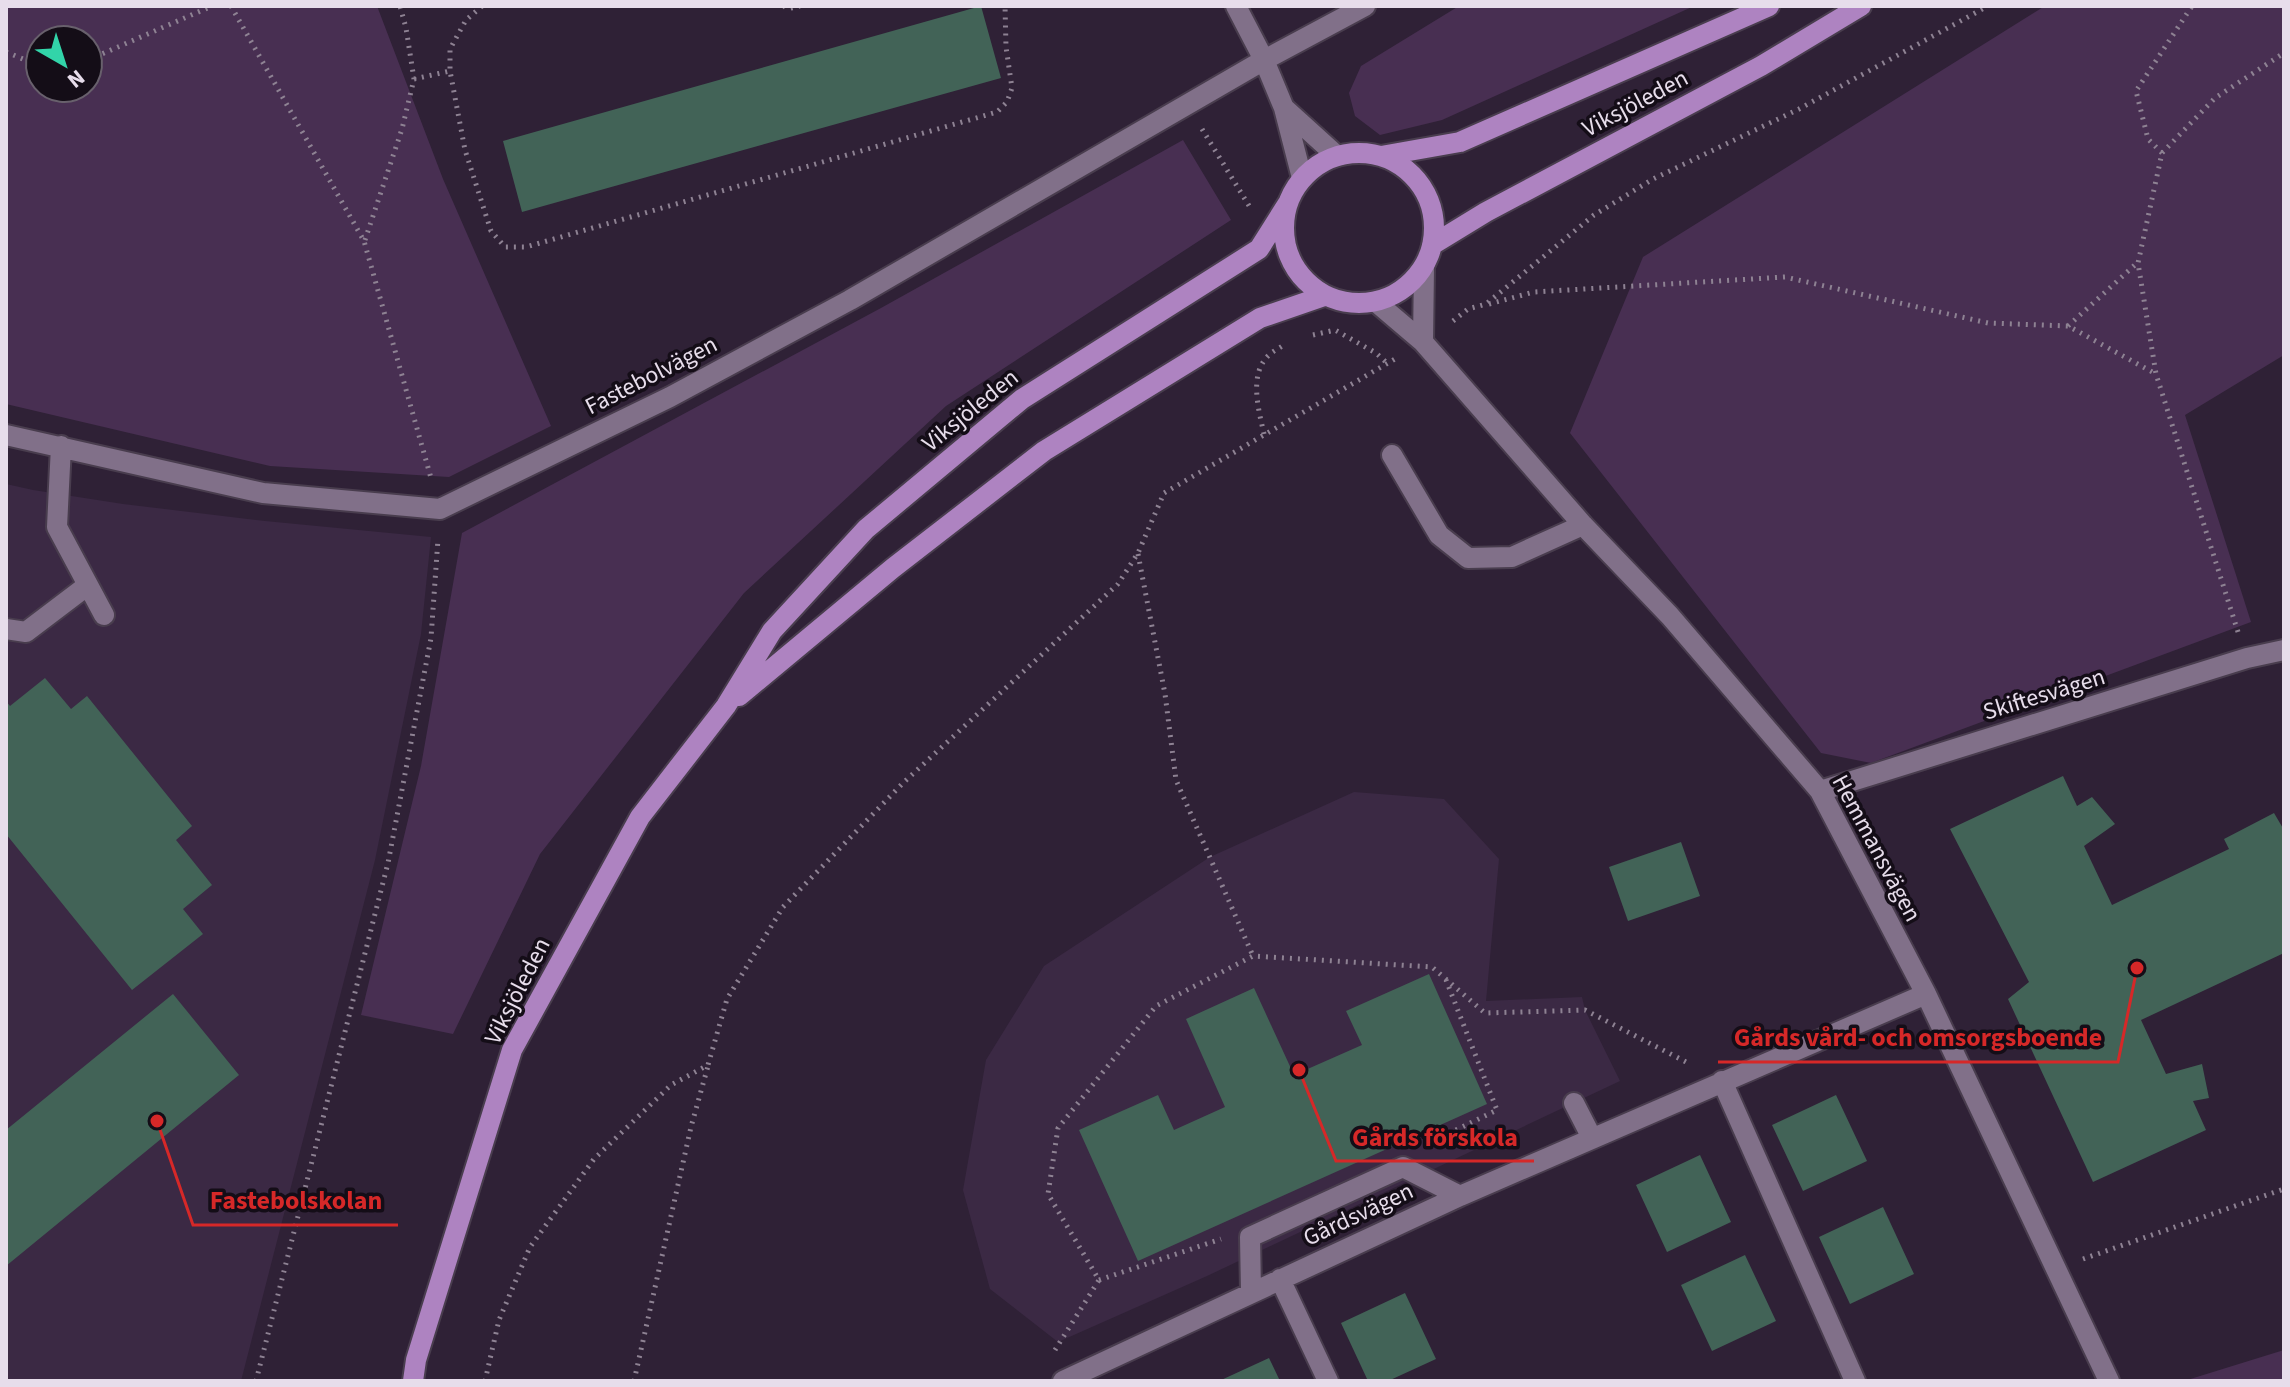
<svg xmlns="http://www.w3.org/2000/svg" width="2290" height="1387" viewBox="0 0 2290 1387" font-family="'Source Sans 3',sans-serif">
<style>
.built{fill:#3b2944}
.green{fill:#482f52;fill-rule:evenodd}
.building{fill:#426357}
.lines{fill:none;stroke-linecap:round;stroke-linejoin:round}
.minor-casing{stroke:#493d4e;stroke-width:24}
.major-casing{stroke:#493d4e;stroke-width:24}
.path{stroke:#8e8293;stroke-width:5;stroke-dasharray:2 6;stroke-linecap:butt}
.minor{stroke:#817089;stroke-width:20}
.major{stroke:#ae83c1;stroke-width:20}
.labels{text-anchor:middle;stroke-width:7;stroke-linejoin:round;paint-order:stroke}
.street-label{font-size:24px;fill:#e7ddeb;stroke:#140d17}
.leader{fill:none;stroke:#d62828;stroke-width:3}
.callout-dot{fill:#d62828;stroke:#140d17;stroke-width:3}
.callout-label{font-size:26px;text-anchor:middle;font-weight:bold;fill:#d62828;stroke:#140d17;stroke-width:7;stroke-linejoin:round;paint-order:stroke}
</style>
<rect width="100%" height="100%" fill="#2f2136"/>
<!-- built -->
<path class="built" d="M6,484L33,490L123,504L265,521L431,537L421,634L375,860L241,1381H6Z
M1354,792L1444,799L1499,859L1486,1001L1582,997L1585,1010L1620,1081L1207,1276L1058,1342L990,1289L963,1190L986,1060L1044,966L1210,857Z"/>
<!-- green -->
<path class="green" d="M6,6H377L443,179L551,426L449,477L270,466L6,404ZM88,40V88H40V40Z
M1459,6H1694L1442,120L1380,135L1355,116L1349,93L1361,66Z
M2045,6H2284V355L2185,415L2251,622L1871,763L1821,753L1570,433L1643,257Z
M1183,140L1231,220L946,406L744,593L540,854L453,1034L361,1015L421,766L462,533L881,308Z
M2284,1350V1381H2184Z"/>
<!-- building -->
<path class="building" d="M981,6L1001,78L522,212L503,141Z
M45,678L71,709L87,696L192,826L176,840L212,885L183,909L203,934L132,990L6,834V701L10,706Z
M2063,776L2077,806L2092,797L2115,824L2084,846L2112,905L2229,849L2224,839L2274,813L2284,830V953L2141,1020L2166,1074L2202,1064L2209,1098L2193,1101L2206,1130L2093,1182L2008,999L2029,982L1950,829Z
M1681,842L1700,896L1628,921L1609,867Z
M1429,974L1487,1104L1138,1261L1079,1130L1158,1095L1174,1130L1225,1107L1186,1019L1254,988L1294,1075L1362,1045L1346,1011Z
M173,994L239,1075L6,1266V1130Z
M1836,1095L1867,1161L1803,1191L1772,1125Z
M1700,1155L1731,1222L1667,1252L1636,1185Z
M1883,1207L1914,1274L1850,1304L1819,1237Z
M1745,1255L1776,1321L1712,1351L1681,1285Z
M1405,1293L1436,1359L1388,1381H1368L1341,1323Z
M1269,1358L1280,1381H1219Z"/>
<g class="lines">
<!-- minor casing -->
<g class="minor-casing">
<path id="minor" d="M1236,6L1264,60L1284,108L1302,178
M1284,108L1337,156
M1376,302L1423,342L1583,525L1670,616L1820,791L1926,994L2109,1381
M1423,342L1424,267
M6,435L263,493L440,509L670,397L850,300L1264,60L1365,6
M61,446L57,527L104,615
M1392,455L1439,535L1468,558L1512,557L1583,525
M6,629L26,632L88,585
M1820,791L2247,658L2284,650
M1722,1081L1855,1381
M1574,1103L1592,1138
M1280,1279L1328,1381
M1251,1292L1250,1237L1403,1167L1460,1196
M1063,1381L1460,1196L1926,994"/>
</g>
<!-- major casing -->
<g class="major-casing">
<path id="major" d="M1284 228a75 75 0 1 1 150 0a75 75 0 1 1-150 0Z
M1381,156L1460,142L1769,6
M1432,245L1486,212L1761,66L1861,6
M739,696L893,568L1044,451L1260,318L1324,296
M413,1381L416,1360L512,1050L640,817L726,706L772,631L866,529L1022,399L1259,249L1288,203"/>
</g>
<!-- path -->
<path class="path" d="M231,6L364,241L431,478
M482,6L466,20L450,49V71L465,150L491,231L505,247H526L997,112L1007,102L1012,88L1006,47L1005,6
M784,6L787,9L800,6
M6,52L40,66
M88,60L212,6
M414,79L450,71
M1202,129L1251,209
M2162,153L2148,139L2136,91L2192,6
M365,240L402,129L414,79L406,28L400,6
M1489,304L1534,292L1785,277L1988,323L2068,326L2156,374
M1453,321L1468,309L1486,304L1594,215L1653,179L1799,109L1988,6
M2068,326L2137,263
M1313,335L1335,330L1376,353L1387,363
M1264,434C1259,411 1248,374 1269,355C1273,351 1280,348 1285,344
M1138,554L1165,694L1176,780L1253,956
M2238,632L2156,374L2138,263L2162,153L2215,98L2284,53
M1427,1144L1497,1110L1446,980
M2083,1259L2284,1189
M1099,1280L1221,1239
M1055,1350L1099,1280L1048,1194L1058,1128L1156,1006L1253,956L1432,967L1485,1013L1585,1010L1690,1064
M256,1381L388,863L431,638L438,539
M485,1381L499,1320L530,1247L594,1159L671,1085L708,1065L727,999L783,907L903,783L1118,584L1138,553L1164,493L1395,359
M634,1381L691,1127L708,1066"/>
<!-- minor -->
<use href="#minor" class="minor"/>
<!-- major -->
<use href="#major" class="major"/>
</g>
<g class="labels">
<!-- street labels -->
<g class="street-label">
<text transform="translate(1635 103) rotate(-28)" y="8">Viksjöleden</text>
<text transform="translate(651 375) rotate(-27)" y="8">Fastebolvägen</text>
<text transform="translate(970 410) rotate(-39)" y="8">Viksjöleden</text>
<text transform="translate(2044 694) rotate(-17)" y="8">Skiftesvägen</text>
<text transform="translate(1877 848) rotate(62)" y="8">Hemmansvägen</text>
<text transform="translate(517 991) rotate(-63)" y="8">Viksjöleden</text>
<text transform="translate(1358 1214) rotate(-25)" y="8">Gårdsvägen</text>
</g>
</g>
<!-- callouts -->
<path class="leader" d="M2137 968L2118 1062H1718M1299 1070L1336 1161H1534M157 1121L193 1225H398"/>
<g class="callout-dot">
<circle cx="2137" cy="968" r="8"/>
<circle cx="1299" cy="1070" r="8"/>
<circle cx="157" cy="1121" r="8"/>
</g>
<g class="callout-label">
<text x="1918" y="1046">Gårds vård- och omsorgsboende</text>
<text x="1435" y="1146">Gårds förskola</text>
<text x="296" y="1209">Fastebolskolan</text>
</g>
<!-- border -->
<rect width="2290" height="1387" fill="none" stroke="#e7ddeb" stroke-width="16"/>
<!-- north arrow -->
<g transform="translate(64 64) rotate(141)"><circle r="38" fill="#140d17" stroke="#68606c" stroke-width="2"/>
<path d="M0-6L14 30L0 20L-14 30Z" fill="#32d4a9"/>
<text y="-12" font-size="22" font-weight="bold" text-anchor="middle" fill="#e7ddeb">N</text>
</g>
</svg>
